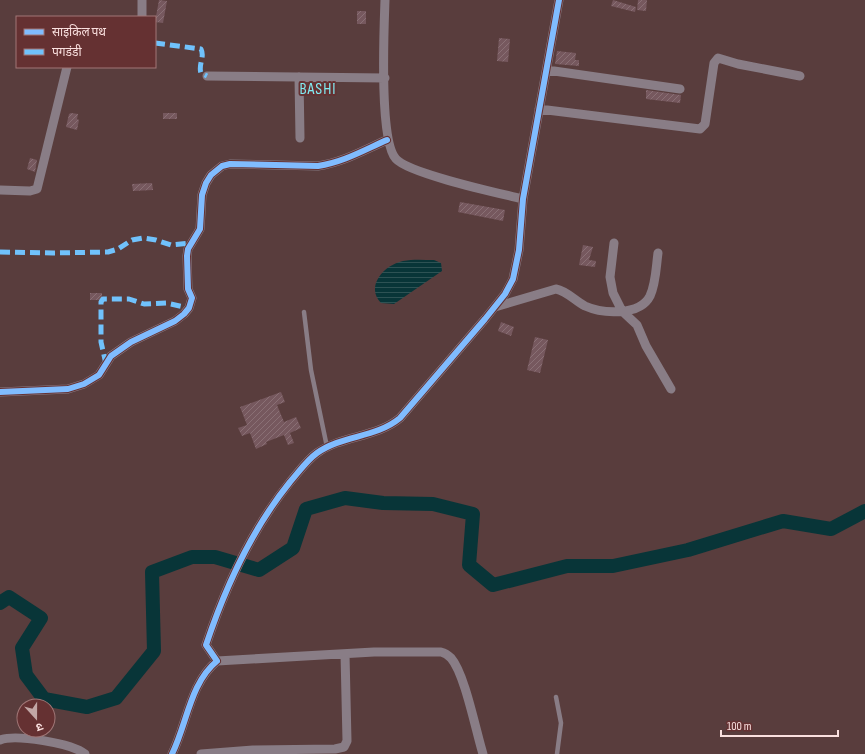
<svg xmlns="http://www.w3.org/2000/svg" width="865" height="754" viewBox="0 0 865 754" font-family="'Sofia Sans Condensed','Noto Sans Devanagari',sans-serif">
<style>
.water{fill:url(#water-rules)}
.lines{fill:none;stroke-linecap:round;stroke-linejoin:round}
.river{stroke:#083538;stroke-width:14}
.building{fill:url(#building-hatch)}
.lane{stroke:#897d86;stroke-width:4.5}
.street{stroke:#897d86;stroke-width:9}
.quiet{stroke:#70c2fc;stroke-width:5;stroke-dasharray:10 5;stroke-linecap:butt}
.cycleway-casing{stroke:#653132;stroke-width:8}
.cycleway{stroke:#80bcff;stroke-width:6}
.labels{text-anchor:middle;stroke-width:4;stroke-linejoin:round;paint-order:stroke}
.quarter-label{font-size:16px;letter-spacing:1px;fill:#80ecf2;stroke:#653132}
</style>
<defs>
<pattern id="water-rules" width="6" height="5" patternUnits="userSpaceOnUse"><rect width="6" height="5" fill="#083538"/><path d="M0 2.5h6" fill="none" stroke="#2d5254"/></pattern>
<pattern id="building-hatch" width="6" height="6" patternUnits="userSpaceOnUse"><rect width="6" height="6" fill="#76585e"/><path d="M-1 1l2-2M0 6l6-6M5 7l2-2" fill="none" stroke="#8a7075"/></pattern>
</defs>
<rect width="100%" height="100%" fill="#593d3d"/>
<!-- water -->
<path class="water" d="M434,260L441,263L442,271L394,304L381,303C365,286 384,265 403,261C413,259 424,260 434,260Z"/>
<g class="lines">
<!-- river -->
<path class="river" d="M0,603L9,597L41,618L22,648L26,675L44,699L87,707L116,698L154,651L152,572L192,557H215L259,570L293,548L306,509L345,498L383,503L433,504L473,514L469,565L493,585L567,566H613L688,550L783,521L831,529L865,511"/>
</g>
<!-- building -->
<path class="building" d="M159,0L167,1L163,23L155,22Z
M613,0L636,7L635,12L611,6Z
M638,0H647L646,11L637,10Z
M357,11H366V24H357Z
M499,38L510,39L508,62L497,61Z
M557,51L576,53L575,60H579V66L555,64Z
M646,90L681,95L680,103L646,99Z
M71,113L78,114L77,119L79,120L77,130L66,127L69,114Z
M163,113H177V119H163Z
M30,158L37,160L35,172L27,169Z
M152,183L153,190L133,191L132,184Z
M460,202L505,210L503,221L458,212Z
M583,245L593,247L589,260L596,261L595,267L579,265Z
M90,293H102V300H90Z
M501,322L514,327L511,336L498,331Z
M535,337L548,340L540,373L527,370Z
M281,392L285,402L277,405L284,422L296,417L301,428L290,433L294,443L288,445L284,435L266,442L267,444L256,449L250,433L242,436L238,428L247,425L240,407Z"/>
<g class="lines">
<!-- lane -->
<path class="lane" d="M304,312L311,370L327,447
M556,697L561,723L557,754"/>
<!-- street -->
<path class="street" d="M142,0V17
M385,0C384,29 379,141 396,159C410,174 498,193 523,199
M547,70L680,89
M207,76L385,78
M299,77L300,138
M539,109L700,129L705,124L714,63L718,58L738,64L800,76
M0,190L30,191L37,189L67,67
M614,243L610,277L613,293L622,311L637,325L646,346L671,389
M495,307L556,289C567,291 575,301 585,306C603,314 640,316 650,296C656,283 656,267 658,253
M0,392L68,389L84,384L99,375L111,356L131,342L175,321L184,314L189,308L192,298L188,289L187,256L188,249L200,229L202,195L206,183L211,175L222,166L230,164L318,166C344,162 364,150 387,140
M217,661L374,652H441C445,653 448,655 451,658C465,674 476,732 483,754
M0,740C15,734 72,743 85,754
M172,754C187,724 190,683 217,661L206,645C225,588 252,529 290,482C299,472 306,461 317,453C342,435 376,438 400,418L485,319L505,294L513,279L519,250L523,199L559,0
M201,754L253,750L335,749L344,747L347,741L345,654"/>
<!-- quiet -->
<path class="quiet" d="M155,43L201,49C205,57 198,65 201,73L207,76
M0,252L53,253L108,252L118,249L132,240L143,238L156,240L171,245L192,243
M106,364L101,342V302L103,299H129L144,304L166,303L189,308"/>
<!-- cycleway casing -->
<g class="cycleway-casing">
<path id="cycleway" d="M0,392L68,389L84,384L99,375L111,356L131,342L175,321L184,314L189,308L192,298L188,289L187,256L188,249L200,229L202,195L206,183L211,175L222,166L230,164L318,166C344,162 364,150 387,140
M172,754C187,724 190,683 217,661L206,645C225,588 252,529 290,482C299,472 306,461 317,453C342,435 376,438 400,418L485,319L505,294L513,279L519,250L523,199L559,0"/>
</g>
<!-- cycleway -->
<use href="#cycleway" class="cycleway"/>
</g>
<g class="labels">
<!-- quarter labels -->
<g class="quarter-label">
<text x="318" y="94">BASHI</text>
</g>
</g>
<!-- legend -->
<rect x="16" y="16" width="140" height="52" fill="#653132" stroke="#a17777"/>
<rect x="24" y="29" width="20" height="6" fill="#80bcff" stroke="#a17777"/>
<text x="52" y="36" font-size="12" fill="#fae0df">साइकिल पथ</text>
<rect x="24" y="49" width="20" height="6" fill="#70c2fc" stroke="#a17777"/>
<text x="52" y="56" font-size="12" fill="#fae0df">पगडंडी</text>
<!-- north arrow -->
<g transform="translate(36 718) rotate(159)"><circle r="19" fill="#653132" stroke="#a17777"/>
<path d="M0-3L7 15L0 10L-7 15Z" fill="#c2a7a6"/>
<text y="-6" font-size="11" font-weight="bold" text-anchor="middle" fill="#fae0df">उ</text>
</g>
<!-- scale -->
<path d="M721 730v6h117v-6" fill="none" stroke="#fae0df" stroke-width="2"/>
<text x="727" y="730" font-size="12" fill="#fae0df" stroke="#653132" stroke-width="3" paint-order="stroke">100 m</text>
</svg>
